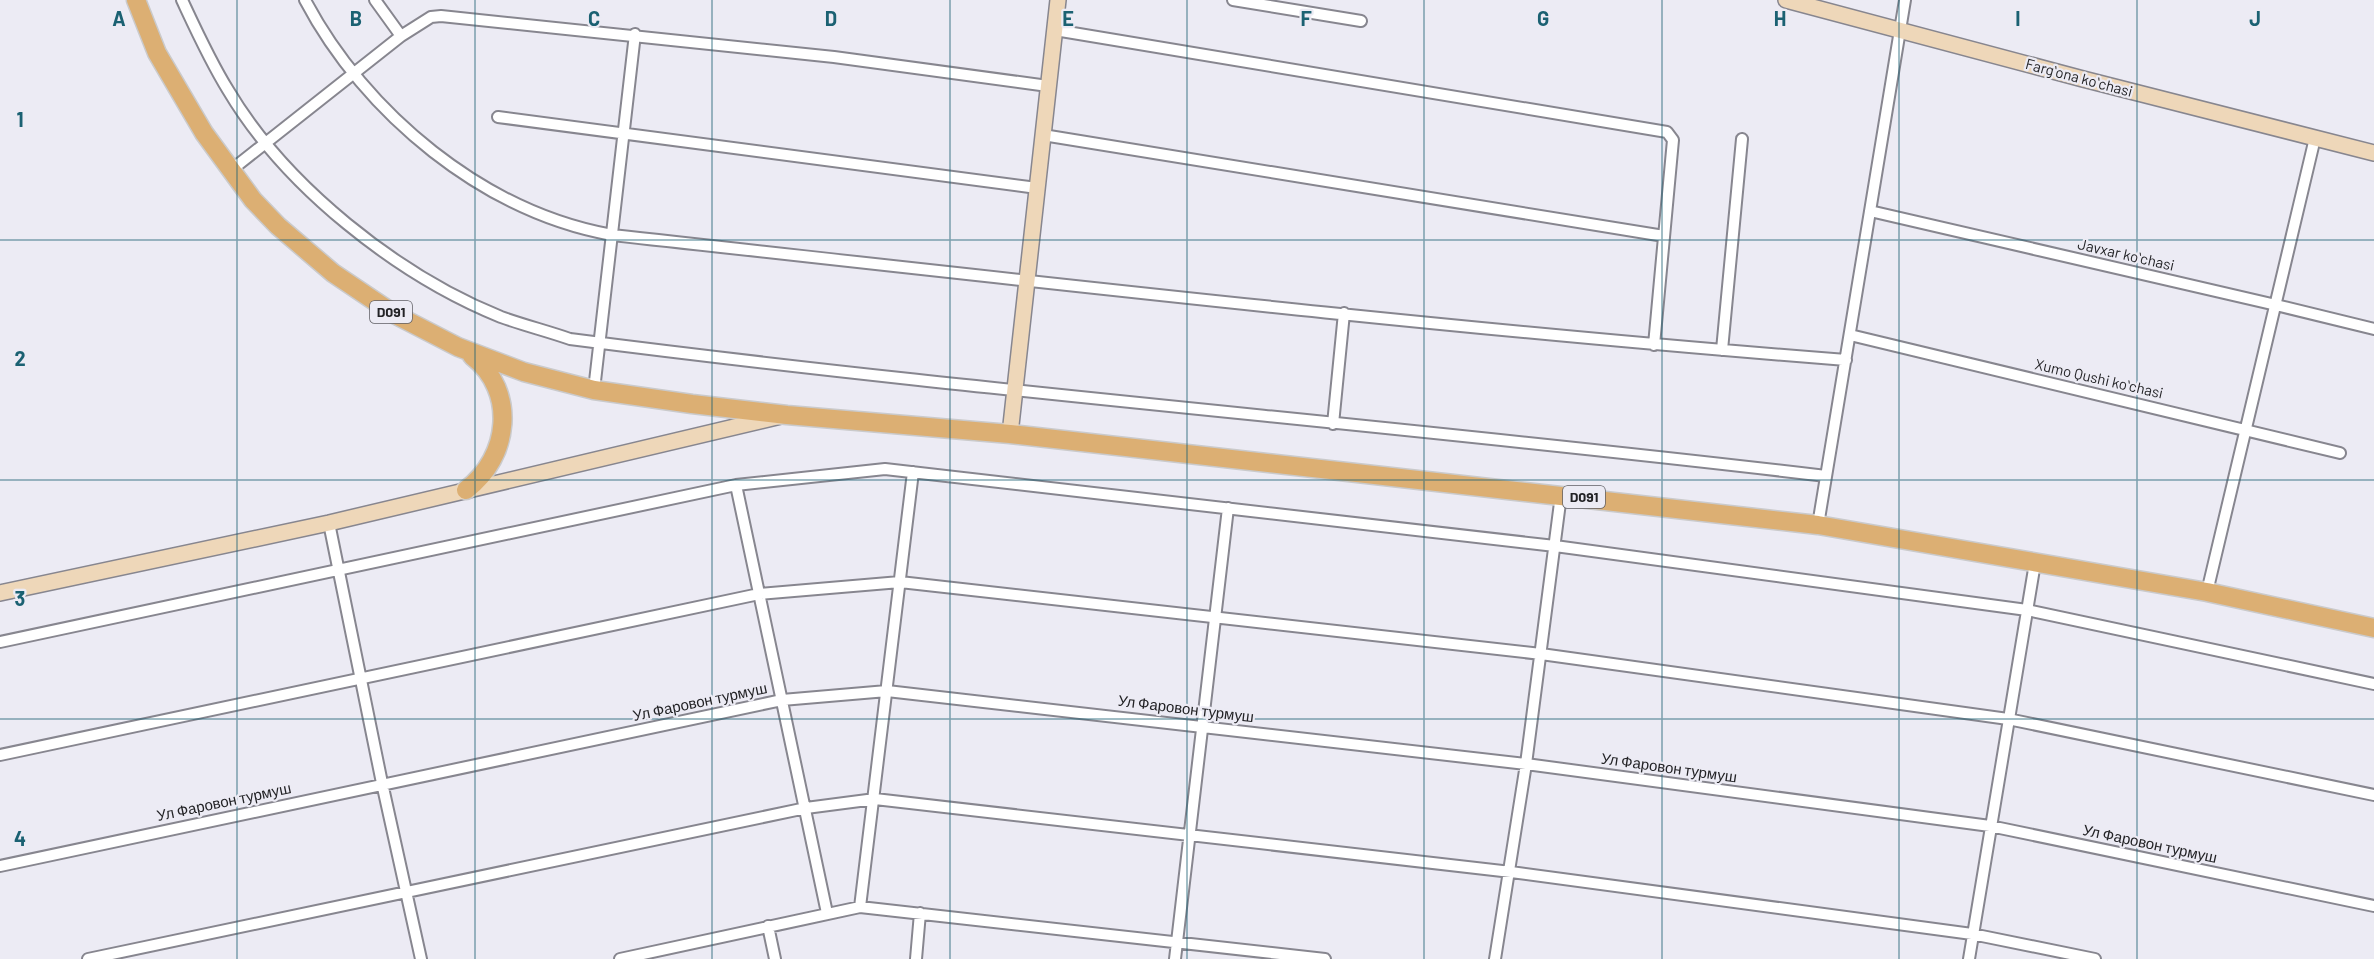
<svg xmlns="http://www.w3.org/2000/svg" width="2374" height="959" viewBox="0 0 2374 959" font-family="Barlow,sans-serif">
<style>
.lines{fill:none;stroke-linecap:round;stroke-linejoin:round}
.street-casing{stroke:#87868f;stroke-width:14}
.secondary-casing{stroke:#87868f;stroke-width:18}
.primary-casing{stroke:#cacacb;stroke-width:21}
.street{stroke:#fff;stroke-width:10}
.secondary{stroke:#eed7b9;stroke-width:15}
.primary{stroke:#dcaf73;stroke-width:18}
.grid{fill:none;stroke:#1b6172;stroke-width:1.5;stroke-opacity:0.55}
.labels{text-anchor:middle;stroke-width:4.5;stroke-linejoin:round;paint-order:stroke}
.shield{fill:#ecebf4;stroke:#5f5f64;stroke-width:1.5}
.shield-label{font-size:14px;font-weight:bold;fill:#232326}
.street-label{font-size:15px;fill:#232326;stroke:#ecebf4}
.grid-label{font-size:20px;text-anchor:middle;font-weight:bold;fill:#1b6172;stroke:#ecebf4;stroke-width:4.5;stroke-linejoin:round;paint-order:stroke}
</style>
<rect width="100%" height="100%" fill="#ecebf4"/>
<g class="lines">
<!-- street casing -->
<g class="street-casing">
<path id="street" d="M182,0C196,30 210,61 228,90C285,186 397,275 501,317C523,325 547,331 570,339C988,393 1408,426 1826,476
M305,0C365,114 484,212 612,235C1023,280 1434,328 1846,360
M375,0L401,36
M1233,0L1361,21
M1055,30L1667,132L1673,140L1654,345
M498,117L1037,188
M1043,135L1664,236
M230,171L401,36L431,17L441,16L834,57L1048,86
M1870,211L2276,305L2374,329
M1850,335L2340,453
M1722,350L1742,139
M594,390L635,34
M1333,424L1344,313
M736,485L827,913
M329,523L382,783L421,959
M1818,525L1905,0
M2207,592L2315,138
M0,642L736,485L885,469L1555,546L2027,610L2374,684
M0,755L759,594L900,582L1541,654L2008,719L2374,795
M0,866L782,700L887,691L1526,764L1990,826L2374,906
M860,907L913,472
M768,926L775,959
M88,959L806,808L875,799L1511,872L1972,934L2095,959
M620,959L860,907L1325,959
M916,959L920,913
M1175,959L1228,508
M1495,959L1526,764L1561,495
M1969,959L2035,563"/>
</g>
<!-- secondary casing -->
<g class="secondary-casing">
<path id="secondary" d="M1786,0L2083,79L2374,153
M1010,434L1058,0
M0,593L329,523L781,416"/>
</g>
<!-- primary casing -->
<g class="primary-casing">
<path id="primary" d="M136,0L157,53L204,133L253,200L278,226L333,273L394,314L458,347L524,372L594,390L692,404L787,415L1010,434L1818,525L2207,592L2374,628
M466,490C510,457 517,391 472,356"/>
</g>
<!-- street -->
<use href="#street" class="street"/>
<!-- secondary -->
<use href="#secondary" class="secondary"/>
<!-- primary -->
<use href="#primary" class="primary"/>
</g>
<!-- grid -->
<path class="grid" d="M237,0V959M475,0V959M712,0V959M950,0V959M1187,0V959M1424,0V959M1662,0V959M1899,0V959M2137,0V959M0,240H2374M0,480H2374M0,719H2374"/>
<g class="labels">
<!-- shield labels -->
<g class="shield">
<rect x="370" y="301" width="42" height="22" rx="4.5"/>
<rect x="1563" y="486" width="42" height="22" rx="4.5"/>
</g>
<g class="shield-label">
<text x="391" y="317">D091</text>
<text x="1584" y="502">D091</text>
</g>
<!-- street labels -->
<g class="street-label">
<text transform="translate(2079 78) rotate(15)" y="5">Fargʻona koʻchasi</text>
<text transform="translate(2126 255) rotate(13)" y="5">Javxar koʻchasi</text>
<text transform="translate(2099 379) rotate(13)" y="5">Xumo Qushi koʻchasi</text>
<text transform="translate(700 702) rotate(-12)" y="5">Ул Фаровон турмуш</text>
<text transform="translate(1186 709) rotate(7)" y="5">Ул Фаровон турмуш</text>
<text transform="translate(1669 768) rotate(8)" y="5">Ул Фаровон турмуш</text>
<text transform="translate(224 802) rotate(-12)" y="5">Ул Фаровон турмуш</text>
<text transform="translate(2150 844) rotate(12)" y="5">Ул Фаровон турмуш</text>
</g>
</g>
<g class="grid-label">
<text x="119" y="26">A</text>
<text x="356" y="26">B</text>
<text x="594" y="26">C</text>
<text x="831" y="26">D</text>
<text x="1068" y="26">E</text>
<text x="1306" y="26">F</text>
<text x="1543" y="26">G</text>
<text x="1780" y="26">H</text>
<text x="2018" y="26">I</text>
<text x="2255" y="26">J</text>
<text x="20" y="127">1</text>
<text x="20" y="366">2</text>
<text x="20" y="606">3</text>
<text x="20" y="846">4</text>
</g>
</svg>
